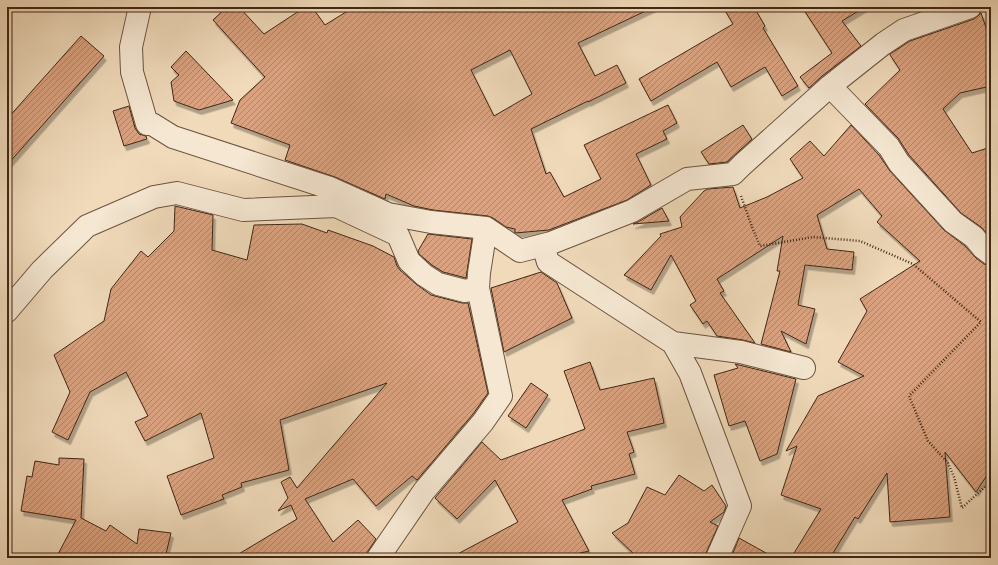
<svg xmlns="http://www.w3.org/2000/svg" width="998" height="565" viewBox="0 0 998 565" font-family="Cardo,serif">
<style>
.building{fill:url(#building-hatch);stroke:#402715;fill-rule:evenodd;filter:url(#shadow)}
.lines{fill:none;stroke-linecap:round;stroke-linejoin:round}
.minor-casing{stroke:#6c543e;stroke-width:24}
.path{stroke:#402715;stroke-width:2.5;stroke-dasharray:1 2;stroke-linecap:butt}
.minor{stroke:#f5e7d2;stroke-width:22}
</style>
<defs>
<pattern id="building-hatch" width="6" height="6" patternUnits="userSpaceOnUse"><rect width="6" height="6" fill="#daa280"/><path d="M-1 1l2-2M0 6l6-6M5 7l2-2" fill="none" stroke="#b28468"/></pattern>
<filter id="shadow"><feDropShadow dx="2.5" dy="4.5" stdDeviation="0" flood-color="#0004"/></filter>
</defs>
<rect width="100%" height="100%" fill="#f0daba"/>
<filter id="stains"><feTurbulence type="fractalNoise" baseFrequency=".005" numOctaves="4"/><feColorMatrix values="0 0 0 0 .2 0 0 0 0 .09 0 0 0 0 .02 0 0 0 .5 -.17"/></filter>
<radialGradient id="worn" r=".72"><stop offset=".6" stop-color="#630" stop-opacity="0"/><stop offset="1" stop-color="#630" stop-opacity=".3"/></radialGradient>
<!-- building -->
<path class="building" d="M227,7H239L264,34L305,7H312L325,25L354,7H654L578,43L595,76L617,65L626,83L588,102V101L531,129L546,174L550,172L564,197L601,179L584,145L668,105L677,123L663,131L667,139L636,154L651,185L627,200L549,230L515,233V229L506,227L493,218L488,216L433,210L414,206L386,194L385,199L335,177L285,160L290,145L231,123L240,100L265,77L213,20ZM510,50L532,94L494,116L471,70Z
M723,7H754L765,26L763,28L798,86L782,96L765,67L731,87L717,62L651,101L639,79L733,24Z
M802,7H865L842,21L861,46L822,76L809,88L800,77L832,53Z
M981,13L991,42V86L960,93L943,109L972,153L991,147V238L981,227L961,213L909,155L898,138L865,104L900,70L890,55V54L910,41L974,19L979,15Z
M81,36L104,56L7,165V119Z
M186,51L233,100L199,110L174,101L171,82L179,75L171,67Z
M129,106L135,128L139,134L146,136L147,139L124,146L113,111Z
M743,125L752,139L727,162L709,164L701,152Z
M851,125L879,155L890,171L944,230L965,246L976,258L984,264L991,266V469L976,492L945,452L950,517L890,522L887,473L858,519L855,517L830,558H791L821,509L781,495L797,446L786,451L818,396L864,376L838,362L867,311L860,299L920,261L877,222L882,216L859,189L817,215L827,249L854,252L852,270L805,265L798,305L815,309L806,344L781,331L791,352L761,344L780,271H777L783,236L717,279L724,291L720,293L755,343L743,340L717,336L707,321L703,324L690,305L696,301L671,255L651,290L624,275L661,236L660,234L682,227L680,217L704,191L708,189L733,187L740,208L767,197L803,178L790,159L810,141L824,156Z
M175,206L213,215L212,250L247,260L254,225L302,224L327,233L328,230L373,246L394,257L397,266L400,270L416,284L431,295L462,303H468L488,393L473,414L417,480L412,476L376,506L353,479L305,499L333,542L358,520L376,539L368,551L366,558H232L297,519L291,505L278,511L288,498L281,482L290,477L297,488L387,383L280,420L289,470L241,483L242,487L222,495L224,499L181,515L167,476L214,458L201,413L145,441L135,422L148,416L126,372L90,392L68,440L52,432L70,392L54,355L104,321L111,289L141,251L148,257L174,231Z
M662,208L669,221L633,224L638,222Z
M428,234L472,239L466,278L443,272L432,265L419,254L418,251Z
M541,272L557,283L572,318L504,352L491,288Z
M590,362L600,390L654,378L664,423L627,432L634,452L629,454L635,474L591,486L592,489L562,500L589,551L559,558H450L518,522L495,480L457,519L435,498L482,442L501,460L585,429L564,371Z
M735,364L796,379L777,454L760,461L745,421L729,426L714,375L738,368Z
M531,383L548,395L526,428L508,416Z
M59,458L84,459L81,518L106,531L110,525L137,544L139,529L171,533L165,558H56L76,520L21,511L27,476L32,477L35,461L59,465Z
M679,475L704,491L712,485L726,506L724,512L710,522L718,526L706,553L705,558H638L612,533L628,523L647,487L665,495Z
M739,538L775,558H731Z"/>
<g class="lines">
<!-- minor casing -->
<g class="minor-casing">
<path id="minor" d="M140,7L139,11L131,47L132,72L147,124H152L173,137L330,188L388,214L431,222L486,228L520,251L551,243L632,211L687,179L733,174L742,165L830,86L883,44L904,30L970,7
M830,86L889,147L899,163L953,222L974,237L983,248L991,254
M543,245L548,262L673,343L690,373L740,506L717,558
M7,311L42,270L87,226L154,197L177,193L243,210L336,206L398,235L409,261L424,275L438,284L465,291L478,288L479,273L486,228
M673,343L741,352L804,368
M378,558L424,491L483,422L501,396L478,288"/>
</g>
<!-- path -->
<path class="path" d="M741,196L752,227L760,246L813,237L860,241L913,264L981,322L909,396L928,441L948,463L954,477L962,508L991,481"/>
<!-- minor -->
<use href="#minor" class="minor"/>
</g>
<!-- margin -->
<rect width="998" height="565" fill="none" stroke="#f0daba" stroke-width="24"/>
<rect x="8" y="8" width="982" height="549" fill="none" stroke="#402715" stroke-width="2"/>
<rect x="12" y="12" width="974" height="541" fill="none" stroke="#402715"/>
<rect width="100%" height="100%" filter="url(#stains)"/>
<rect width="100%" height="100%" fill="url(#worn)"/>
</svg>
